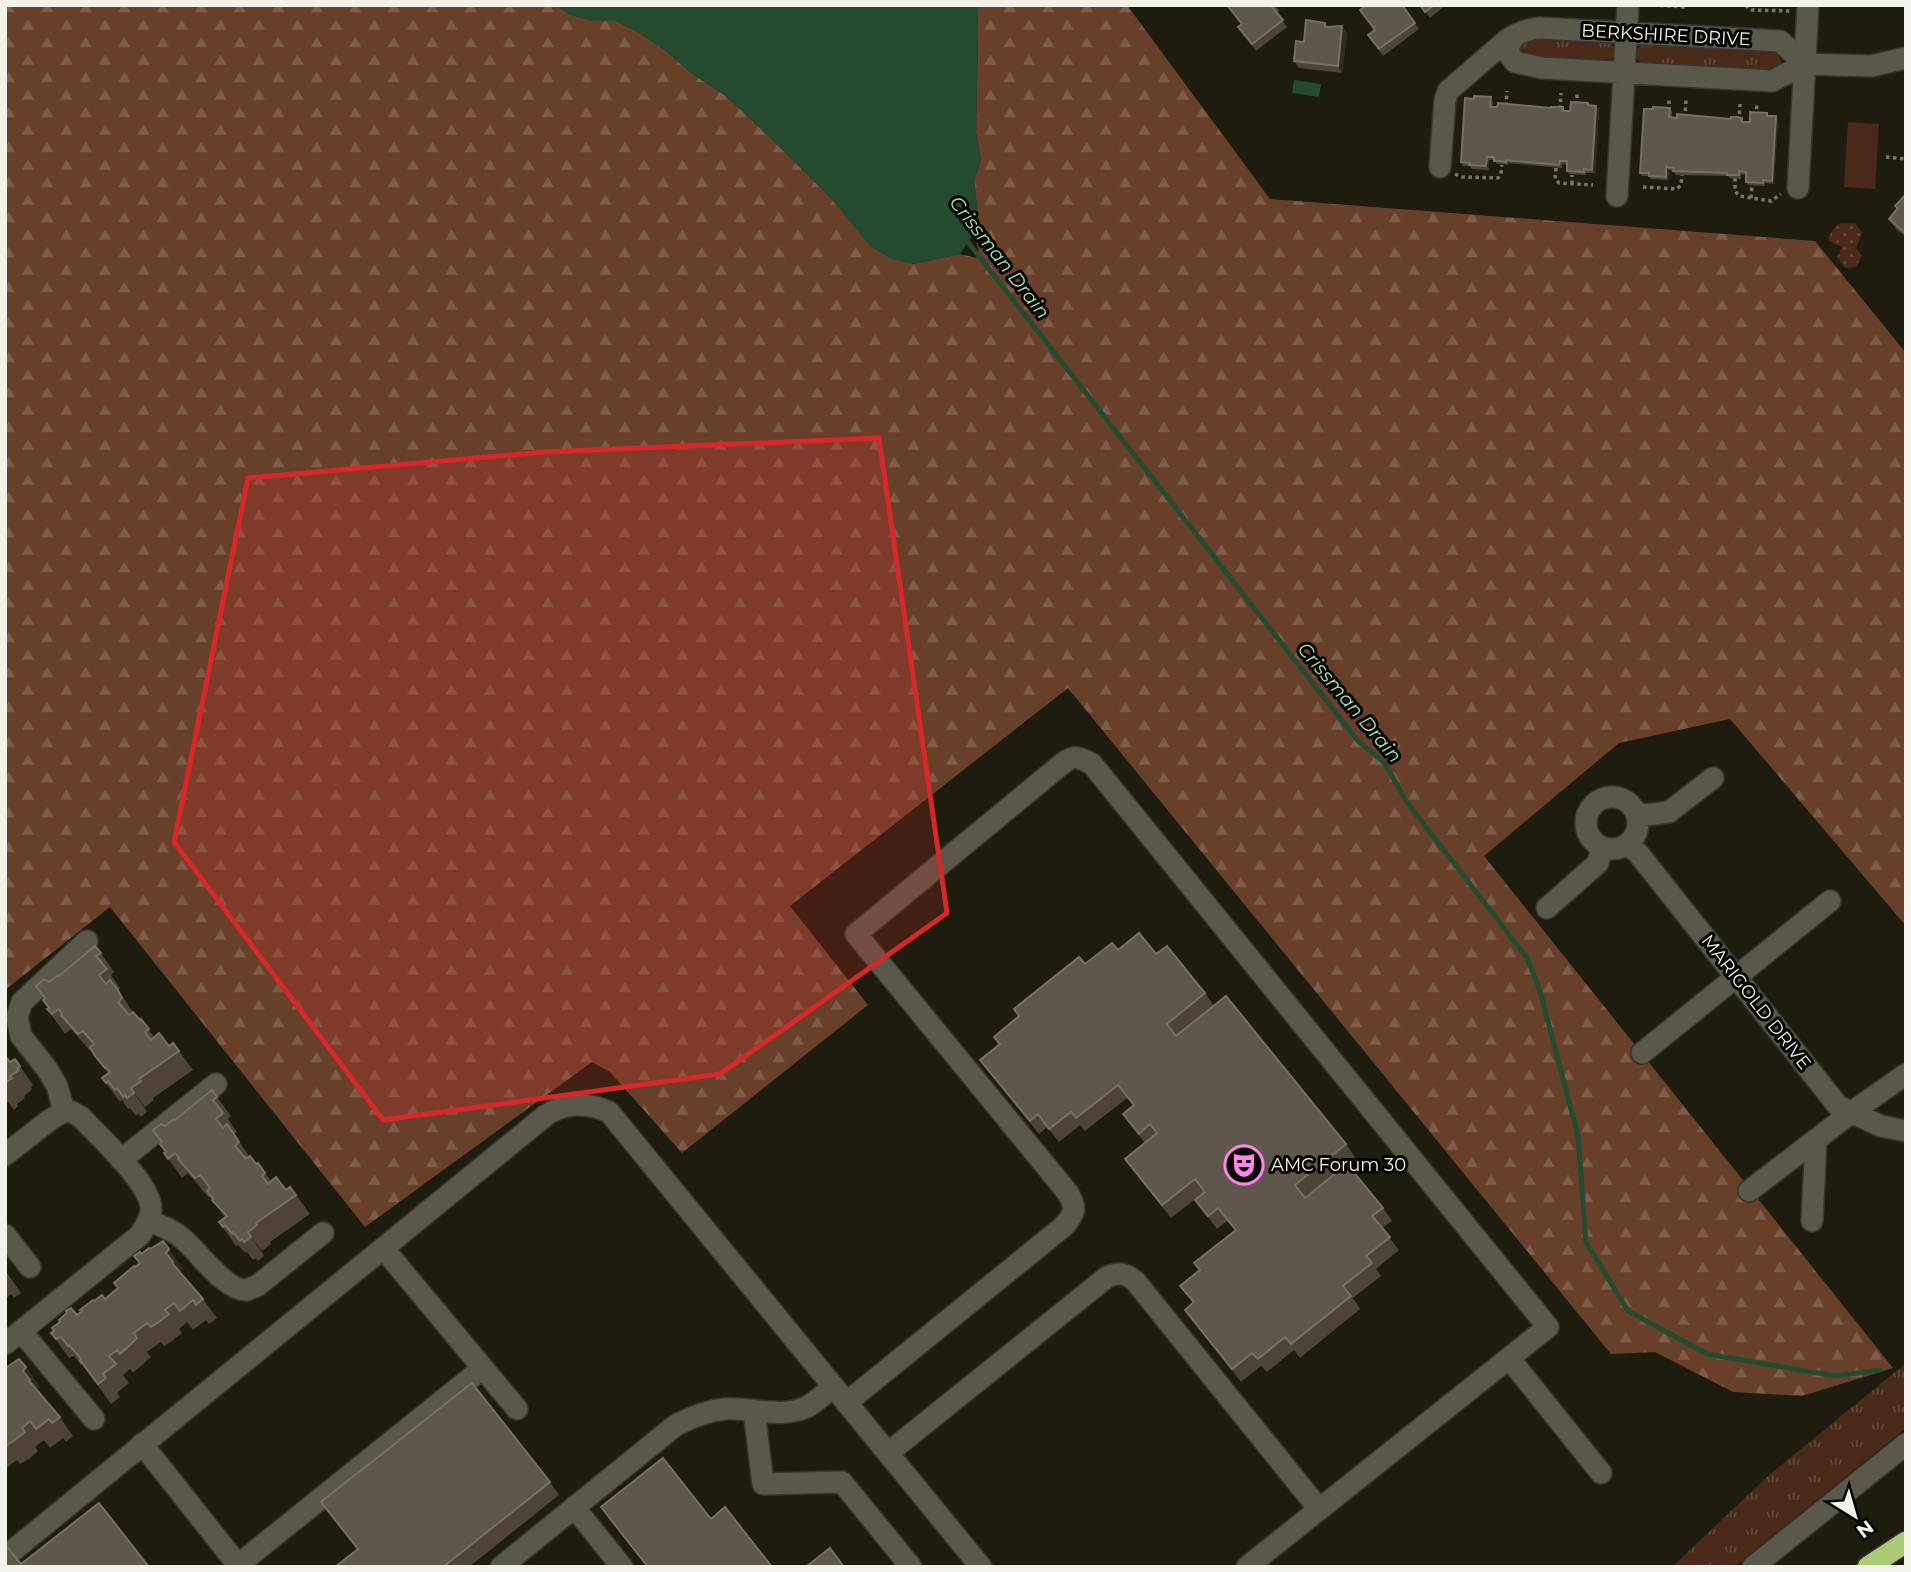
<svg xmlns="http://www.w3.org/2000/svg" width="1911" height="1572" viewBox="0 0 1911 1572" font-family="Montserrat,sans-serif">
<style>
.grass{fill:url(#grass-tufts)}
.forest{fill:url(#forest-firs)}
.park{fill:url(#park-dots)}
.pitch{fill:#492a18}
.water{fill:#244b2f}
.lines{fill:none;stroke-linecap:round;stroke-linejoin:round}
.stream{stroke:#244b2f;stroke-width:5}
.minor-casing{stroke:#37352f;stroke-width:24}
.highway-casing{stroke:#37352f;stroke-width:24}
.path{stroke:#79776b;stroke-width:3.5;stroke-dasharray:3.5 3.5;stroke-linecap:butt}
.minor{stroke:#5a5848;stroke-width:21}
.highway{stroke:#aacb78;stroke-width:21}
.wall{fill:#4d4437}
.shaded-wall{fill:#322c1f}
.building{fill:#5f574b;stroke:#766f64;stroke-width:2}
.marked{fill:#d62828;fill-opacity:0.2;stroke:#d62828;stroke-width:5;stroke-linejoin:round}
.labels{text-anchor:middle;stroke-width:6;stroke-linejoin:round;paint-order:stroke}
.street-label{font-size:18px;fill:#f4f3ea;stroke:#070603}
.poi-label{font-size:18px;fill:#f4f3ea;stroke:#070603;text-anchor:start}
.water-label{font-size:19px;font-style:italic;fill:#a4e5b4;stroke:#070603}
</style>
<defs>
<pattern id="grass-tufts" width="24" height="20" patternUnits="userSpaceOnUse" patternTransform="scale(1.75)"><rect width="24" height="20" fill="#492a18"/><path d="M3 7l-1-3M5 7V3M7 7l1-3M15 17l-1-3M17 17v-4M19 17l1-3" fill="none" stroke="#64493a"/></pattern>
<pattern id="forest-firs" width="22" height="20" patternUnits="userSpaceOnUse" patternTransform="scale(1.75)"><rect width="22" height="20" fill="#68402a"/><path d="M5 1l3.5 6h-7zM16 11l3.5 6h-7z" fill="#7e5c49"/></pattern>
<pattern id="park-dots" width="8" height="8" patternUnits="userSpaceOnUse" patternTransform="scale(1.75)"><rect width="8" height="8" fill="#492a18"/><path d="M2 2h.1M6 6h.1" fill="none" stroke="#64493a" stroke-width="1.8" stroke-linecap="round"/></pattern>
</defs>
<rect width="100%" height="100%" fill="#1e1c0e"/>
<!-- grass -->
<path class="grass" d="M1536,37L1607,41L1613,45L1615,52L1613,59L1605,63L1535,59C1526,56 1516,53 1521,42Z
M1643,43L1773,50L1778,54L1781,62L1778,68L1772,72L1642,65C1634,57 1634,50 1643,43Z
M1906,1363V1428L1734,1567H1672L1769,1475Z"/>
<!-- forest -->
<path class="forest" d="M5,5H556L569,14L593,21H616L638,32L666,51L691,73L726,96L749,117L831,198L871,246L913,264L960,254L981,259L974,233L978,215L974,180L981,161L976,133L978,30L977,5H1127L1270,199L1815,241L1906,353V926L1730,719L1619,743L1484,856L1893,1368L1802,1396L1733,1392L1655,1352L1611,1354L1068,688L790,906L868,1005L682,1153L610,1072L592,1062L365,1227L110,907L5,990Z"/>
<!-- park -->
<path class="park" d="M1840,223H1855L1862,233L1856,248L1862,256L1856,267L1845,268L1837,257L1842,247L1828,241L1831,232Z"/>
<!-- pitch -->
<path class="pitch" d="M1848,122L1879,124L1875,189L1844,187Z"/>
<!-- water -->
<path class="water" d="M556,5H977L978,30L976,133L981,161L974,180L978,215L974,233L960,254L913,264L891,259L870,246L831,198L749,117L726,96L691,73L666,51L638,32L616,21H593L569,14Z
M1294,80L1321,84L1319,97L1292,93Z"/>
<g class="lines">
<!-- stream -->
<path class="stream" d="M964,237L1358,741L1384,762L1406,801L1527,958L1540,991L1578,1136L1586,1242L1628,1311L1707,1354L1835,1376L1880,1370"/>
<!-- minor casing -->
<g class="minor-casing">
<path id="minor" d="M1540,28L1780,41L1805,64L1772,81L1542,68L1515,62L1508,53C1509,34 1523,30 1540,28Z
M1805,64L1871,66L1906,58
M1440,167L1445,100L1448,91L1507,40L1517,34
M1798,188L1808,5
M1617,196L1628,5
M1586 823a26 26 0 1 1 52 0a26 26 0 1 1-52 0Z
M1637,816L1669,812L1713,778
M1627,844L1638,853L1838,1106L1881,1126L1906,1131
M1547,908L1598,863L1602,847
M1642,1053L1830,901
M64,1111L57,1086L47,1069L21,1036L17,1017L22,1002L87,941
M5,1155L47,1122L64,1111
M121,1160L216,1084
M1749,1191L1852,1112L1906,1074
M149,1221C162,1226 173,1230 183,1239C198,1251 226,1292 247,1290C248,1289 257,1286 257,1286L323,1233
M1812,1221L1816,1140
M5,1235L30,1267
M383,1248L517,1409
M21,1331L94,1419
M5,1344L140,1235C145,1227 150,1220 151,1210C152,1184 99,1137 81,1117L72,1112L64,1111
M1509,1358L1601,1473
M846,1403L1064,1226C1075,1212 1077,1209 1068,1193L856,934L1062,764C1075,754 1078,757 1092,764L1548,1327L1247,1567
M754,1411L763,1484L842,1482L911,1567
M142,1444L238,1565L483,1368
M888,1453L1107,1277C1120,1272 1126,1273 1136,1282L1319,1509
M574,1507L622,1567
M5,1557L545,1116C564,1102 588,1102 609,1112L981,1567
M501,1567L676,1425C692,1417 707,1411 724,1409C752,1407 780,1419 807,1407C816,1402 825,1393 833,1387
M1753,1567L1906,1444"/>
</g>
<!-- highway casing -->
<g class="highway-casing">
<path id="highway" d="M1868,1567L1906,1542"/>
</g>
<!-- path -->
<path class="path" d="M1653,5L1684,7L1688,5
M1746,5L1748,8L1752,10L1790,11
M1577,105V94
M1506,106L1507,91
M1560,109L1561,93
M1669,111V99
M1756,116L1757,104
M1685,118L1686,100
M1739,121L1740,104
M1886,157L1906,159
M1556,168L1555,179L1559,183L1593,185
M1455,174L1462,177L1498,178L1501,174L1502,165
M1735,178V191L1739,196L1771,201L1781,194
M1572,184V175
M1643,187L1677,189L1681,185L1682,175
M1751,198L1752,185"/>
<!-- minor -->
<use href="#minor" class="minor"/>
<!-- highway -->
<use href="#highway" class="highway"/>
</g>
<!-- wall -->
<path class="wall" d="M1227,5H1275L1279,11L1277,13L1287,27L1256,51L1238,27L1242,24Z
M1402,5L1419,29L1383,56L1368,35Z
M1420,5H1446L1430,18Z
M1325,23L1328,27L1342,26L1347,33L1342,73L1299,68L1294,61L1304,42Z
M1493,100V107L1570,111L1588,103L1590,106L1599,109L1595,173H1586V175L1569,174L1567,171V165L1562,164V168L1508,163V165L1502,164H1497L1494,160H1489V170L1472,169L1470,166H1463L1461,162Z
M1653,109L1672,111V117L1750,122L1769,116H1776L1778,120L1774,184L1765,183V186L1748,185L1746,182V175H1741V179L1730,178L1728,176L1676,175L1673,171L1669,170L1668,180L1651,179L1649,176H1642L1640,173Z
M1906,194V237L1896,229L1889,219L1897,209L1895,206Z
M1118,950L1156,954L1205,993L1214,1006L1346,1144L1355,1157L1305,1197L1383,1208L1392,1221L1382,1228L1399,1250L1376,1269L1381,1276L1353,1298L1360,1309L1300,1358L1294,1350L1267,1372L1261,1366L1241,1382L1185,1310L1193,1303L1180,1286L1199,1270L1235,1230L1227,1221L1217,1229L1195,1200L1204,1192L1171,1218L1125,1159L1145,1143L1123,1114L1134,1106L1127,1098L1085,1131L1080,1125L1059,1142L1047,1127L1039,1134L990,1073L980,1060L999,1045L994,1037L1085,964Z
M101,953L114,972L111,975L120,988L118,990L133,1012L140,1020L141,1019L154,1037L179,1051L193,1070L153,1098L154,1100L145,1107L147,1112L141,1117L139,1114L136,1116L130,1108L128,1109L122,1100L120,1102L102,1078L108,1074L93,1053H92L71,1029L65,1034L47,1009L49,1008L43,1000L45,998L49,982Z
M5,1056L10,1062L15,1059L33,1085L31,1087L32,1089L24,1096L25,1098L17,1104L18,1106L14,1110L8,1102L5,1104Z
M217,1097L231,1116L228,1119L237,1132L234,1134L249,1156L256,1164L258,1163L271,1181L296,1195L310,1214L270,1242L271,1244L262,1251L264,1256L258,1261L255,1258L253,1260L247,1252L245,1253L238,1245L236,1246L219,1222L225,1218L210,1196L209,1198L188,1173L182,1178L164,1153L165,1152L160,1144L175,1120Z
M150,1249L183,1268L180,1272L203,1299L217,1318L209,1324L206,1320L193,1330L187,1322L179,1329L182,1333L172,1341L164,1346L161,1342L147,1352L151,1357L143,1364L133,1373L130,1369L123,1375L129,1383L117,1393L120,1397L111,1404L83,1364L81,1365L74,1356L69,1358L51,1333L77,1315L94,1301L105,1299L118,1288L135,1267L139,1264L141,1254Z
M5,1270L21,1293L14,1298L11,1294L5,1299Z
M5,1366L7,1367H26L39,1386L37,1389L60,1417L73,1436L66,1442L63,1438L50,1448L44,1440L35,1447L38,1451L29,1459L20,1464L17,1460L5,1469Z
M550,1482L559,1495L469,1567H335L357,1549L321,1502Z
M601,1507L711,1519L772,1567H647Z"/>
<!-- shaded-wall -->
<path class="shaded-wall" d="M1342,26L1347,33L1342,73L1338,66Z
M1596,106L1599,109L1595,173L1592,170Z
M1776,116L1778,120L1774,184L1772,181Z
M1487,157L1489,160V170L1486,166Z
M1666,167L1669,170L1668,180L1666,177Z
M131,1088L145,1107L147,1112L134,1093Z
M248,1232L262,1251L264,1256L251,1237Z
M169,1249L183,1268L180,1272L186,1282L166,1253Z
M26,1367L39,1386L37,1389L23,1371Z"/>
<!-- building -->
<path class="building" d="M1227,5H1273L1272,7L1283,20L1252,44L1238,27L1242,24Z
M1367,5H1402L1415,23L1379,49L1368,35L1375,30L1360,10Z
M1420,5H1434L1425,12Z
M1306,20L1325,23V27L1342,26L1338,66L1294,61L1296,41L1304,42Z
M1474,96L1491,97L1490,107H1497L1498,103L1551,108V107H1563V111H1570L1571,102L1588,103V105L1596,106L1592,170L1584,169V172L1567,171V161H1560L1559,165L1506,160V162L1500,161H1494V157H1487L1486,166L1469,165L1470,163L1461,162L1465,98L1474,99Z
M1653,107L1670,108L1669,117L1677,118V114L1731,119V117H1737L1742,118V122H1750V112L1767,113V116H1776L1772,181L1763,180V183L1746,182V172L1739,171V175H1727V173L1673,171L1674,168L1666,167V177L1649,176V173H1640L1644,109H1653Z
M1906,194V230L1904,232L1889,219L1898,208L1895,206Z
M1139,933L1156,954L1167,946L1205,993L1167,1024L1176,1036L1226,996L1346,1144L1295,1185L1305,1198L1347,1164L1383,1208L1372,1216L1390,1237L1366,1256L1372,1263L1343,1286L1351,1296L1291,1344L1285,1337L1258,1359L1252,1353L1232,1369L1185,1310L1194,1302L1180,1286L1200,1270L1194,1263L1236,1230L1218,1208L1208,1216L1195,1200L1205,1192L1195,1179L1162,1205L1125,1159L1157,1133L1150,1124L1139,1134L1123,1114L1134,1105L1118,1085L1076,1118L1071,1112L1049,1129L1038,1114L1030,1121L980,1060L1000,1044L994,1037L1019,1016L1014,1009L1079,957L1085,964L1112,943L1118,950Z
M95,946L101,953L96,956L107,969L99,975L106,984L110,980L118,990L122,998L118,1002L129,1015L133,1012L140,1020L141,1019L149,1029L145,1032L151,1040L159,1033L169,1046L173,1043L179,1051L139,1079L141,1081L131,1088L134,1093L127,1098L125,1095L123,1097L117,1088L115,1090L108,1081L106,1083L102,1078L110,1072L106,1067L105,1068L95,1056L90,1047L94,1044L83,1031L78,1034L61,1015L62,1014L59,1009L52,1014L47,1009L49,1008L43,1000L45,998L36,986L44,979L49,982L58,975L59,976Z
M5,1056L10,1062L15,1059L20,1066L17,1068L19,1070L10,1076L12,1078L5,1083Z
M212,1090L217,1097L213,1100L223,1113L216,1119L223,1128L227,1124L234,1134L239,1142L235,1146L246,1159L250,1156L256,1164L258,1163L265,1173L262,1176L268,1184L276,1177L286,1190L290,1187L296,1195L256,1223L257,1225L248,1232L251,1237L244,1242L242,1239L240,1241L233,1232L232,1234L225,1225L223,1227L219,1222L227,1216L212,1200L213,1199L207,1191L210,1188L200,1175L195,1178L178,1159L179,1158L175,1153L168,1159L164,1153L166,1152L160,1144L162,1142L153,1130L161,1124L165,1126L174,1119L175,1120Z
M163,1241L169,1249L166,1253L173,1262L172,1263L203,1299L196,1305L193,1300L180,1311L174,1303L165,1310L169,1314L159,1322L151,1327L147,1323L134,1333L137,1338L130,1345L120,1354L117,1350L109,1356L116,1364L103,1374L106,1378L98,1384L80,1360L81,1359L69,1345L68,1346L61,1337L56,1339L51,1333L54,1331L52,1328L60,1322L59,1320L67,1313L66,1311L71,1308L77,1315L82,1311L80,1310L93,1300L94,1301L102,1295L105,1299L118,1288L114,1283L134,1266L135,1267L140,1263L134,1256L140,1252L141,1254L149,1248L150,1249Z
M19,1359L26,1367L23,1371L30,1380L29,1381L60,1417L52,1423L49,1419L36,1429L30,1421L22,1428L25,1432L15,1440L7,1445L5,1442V1366L7,1367Z
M472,1383L550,1482L443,1567H335L358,1549L321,1502Z
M663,1458L711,1519L725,1507L772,1567H648L601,1507Z
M99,1503L149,1567H5V1549L8,1548L21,1564Z
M830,1548L844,1567H806Z"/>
<!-- marked area -->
<path class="marked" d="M879,438L947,913L720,1074L383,1120L174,842L248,478L544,452Z"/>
<!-- icons -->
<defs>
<g id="theatre-ring" transform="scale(2.0125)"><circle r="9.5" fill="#070603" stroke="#fa87e7" stroke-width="1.5"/><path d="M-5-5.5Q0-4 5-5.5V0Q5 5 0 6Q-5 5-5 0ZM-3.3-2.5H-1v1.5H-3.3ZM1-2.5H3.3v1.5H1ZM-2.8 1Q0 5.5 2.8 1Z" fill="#fa87e7"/></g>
</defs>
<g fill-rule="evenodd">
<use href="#theatre-ring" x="1244" y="1165"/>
</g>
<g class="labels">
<!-- street labels -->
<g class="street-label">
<text transform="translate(1666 35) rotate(3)" y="6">BERKSHIRE DRIVE</text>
<text transform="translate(1756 1002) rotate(52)" y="6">MARIGOLD DRIVE</text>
</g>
<!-- poi labels -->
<g class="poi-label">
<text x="1271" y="1171">AMC Forum 30</text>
</g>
<!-- water labels -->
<g class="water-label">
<text transform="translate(1000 257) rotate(52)" y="7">Crissman Drain</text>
<text transform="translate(1350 702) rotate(50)" y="7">Crissman Drain</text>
</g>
</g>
<!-- border -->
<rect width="1911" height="1572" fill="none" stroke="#f4f3ea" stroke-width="14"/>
<!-- north arrow -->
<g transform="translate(1855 1516) rotate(143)" stroke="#070603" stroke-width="5" paint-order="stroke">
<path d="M0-5L12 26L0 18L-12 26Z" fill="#f4f3ea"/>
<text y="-10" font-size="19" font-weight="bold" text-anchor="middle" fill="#f4f3ea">N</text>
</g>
</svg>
